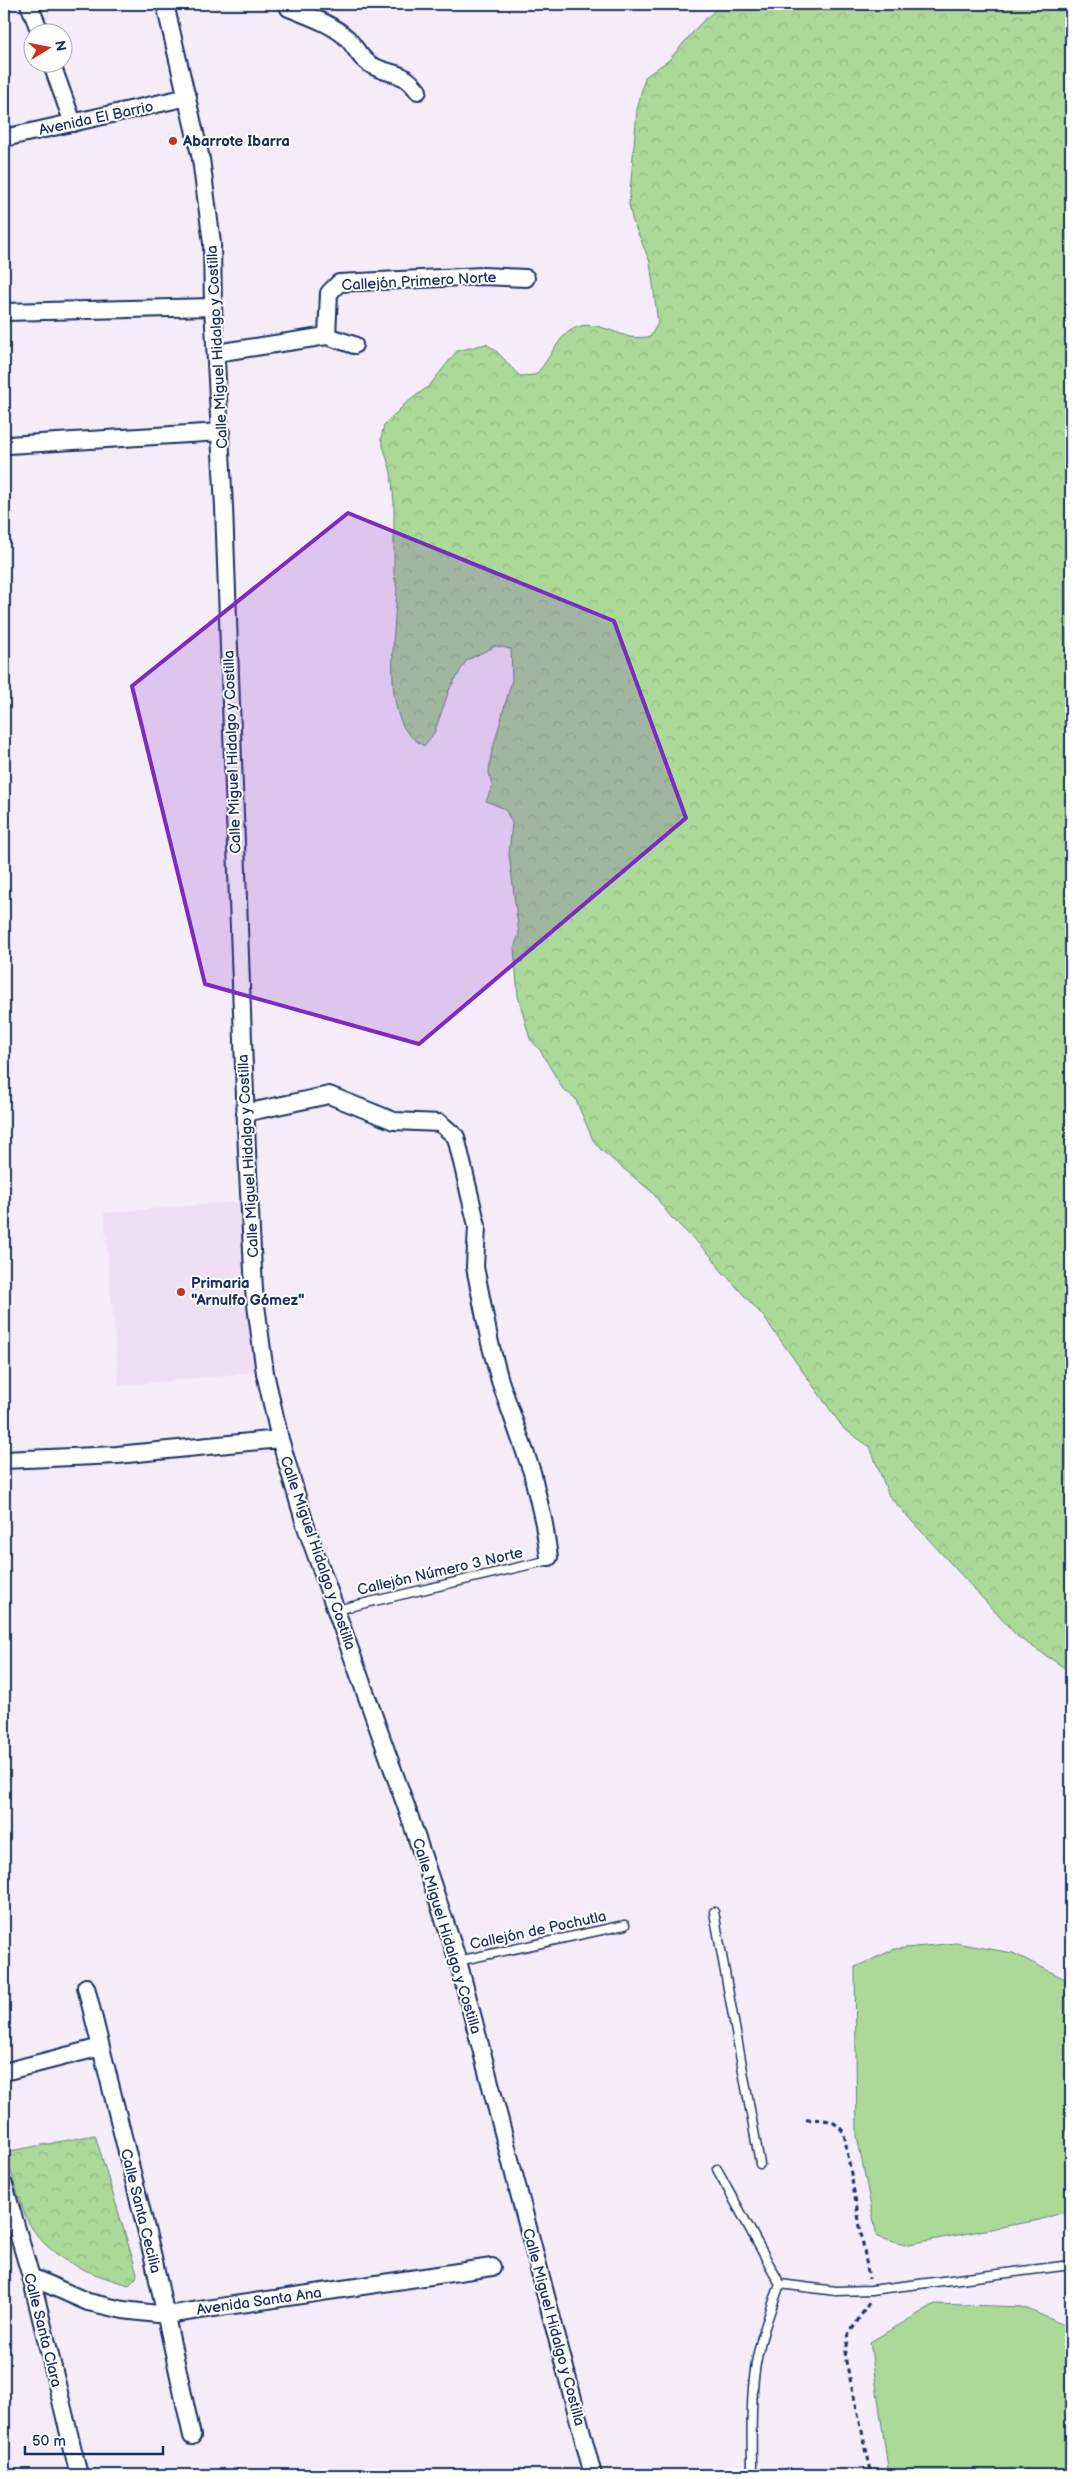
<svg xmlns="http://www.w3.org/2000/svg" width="1075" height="2479" viewBox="0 0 1075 2479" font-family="'Balsamiq Sans',sans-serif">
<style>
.built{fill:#eedff5}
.forest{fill:url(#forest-crowns);stroke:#63847b}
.pitch{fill:#abd998;stroke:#63847b}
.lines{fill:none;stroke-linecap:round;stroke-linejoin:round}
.lane-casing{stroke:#1b2f5e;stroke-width:11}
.street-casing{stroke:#1b2f5e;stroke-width:20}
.path{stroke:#1b2f5e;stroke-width:3;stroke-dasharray:5 4;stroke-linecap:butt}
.lane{stroke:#fff;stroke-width:8}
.street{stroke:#fff;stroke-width:16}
.marked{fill:#7b2cbf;fill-opacity:0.2;stroke:#7b2cbf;stroke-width:4;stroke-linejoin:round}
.poi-dot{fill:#c8321e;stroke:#fff;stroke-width:2}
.labels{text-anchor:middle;stroke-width:4;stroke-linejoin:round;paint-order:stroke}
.street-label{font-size:15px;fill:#1b2f5e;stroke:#fff}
.poi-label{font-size:15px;font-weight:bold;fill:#1b2f5e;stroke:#fff;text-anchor:start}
</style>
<defs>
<pattern id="forest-crowns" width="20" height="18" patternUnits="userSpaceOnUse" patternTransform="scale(1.25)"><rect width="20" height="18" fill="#abd998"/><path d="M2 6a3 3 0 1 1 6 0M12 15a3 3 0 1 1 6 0" fill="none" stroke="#93bb85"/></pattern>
</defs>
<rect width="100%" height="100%" fill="#f5ecf9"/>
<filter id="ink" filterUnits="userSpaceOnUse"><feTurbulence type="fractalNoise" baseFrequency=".02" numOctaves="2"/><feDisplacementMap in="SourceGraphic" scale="10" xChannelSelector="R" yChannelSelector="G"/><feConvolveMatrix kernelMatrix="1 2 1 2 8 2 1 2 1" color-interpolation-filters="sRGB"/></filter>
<g filter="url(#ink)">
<!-- built -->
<path class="built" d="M244,1201L256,1372L119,1386L104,1213Z"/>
<!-- forest -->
<path class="forest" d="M722,4H1071V1672L1018,1637L889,1496L870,1447L844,1429L763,1316L720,1269L712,1257L670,1216L652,1192L602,1151L593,1140L575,1098L563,1089L540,1050L530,1039L518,996L514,948L519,934L509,854L512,823L505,809L486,801L492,787L489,772L491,755L512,680L511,649L496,646L467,660L450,688L434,733L424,746C415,740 406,734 402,724C386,691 395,626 397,589L394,574V503L391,472L381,439L384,425L405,404L429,386L457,351L486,344C501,352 507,365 520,376L535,375C546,364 552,350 562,338C583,314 606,330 630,337C636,338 644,337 650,337L658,323L650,262L632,219L629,204L637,110L645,77L669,60L699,25Z
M95,2135L137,2273L136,2278L129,2285C87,2273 44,2258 25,2215C17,2195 12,2173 5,2152Z"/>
<!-- pitch -->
<path class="pitch" d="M956,1943L1013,1953L1071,1982V2210L1039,2220L904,2245L877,2237L857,2136L855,1967L895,1949Z
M935,2304L1023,2307L1071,2328V2475H889L870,2342Z"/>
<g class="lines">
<!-- lane casing -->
<g class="lane-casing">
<path id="lane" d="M336,1610L537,1563L546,1561L549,1557
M714,1912L760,2164
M458,1961L625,1925
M717,2169L780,2284C770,2312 759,2340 755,2370C750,2405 752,2441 752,2475
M780,2284L836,2291L871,2290L1071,2265"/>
</g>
<!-- street casing -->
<g class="street-casing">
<path id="street" d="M29,4L40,32
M165,4L201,159L212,243L213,307L224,507L247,1152L254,1290L265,1373L280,1439L305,1524L407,1809L458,1961L593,2475
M288,4L289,8C308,16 331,23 347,38C356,47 360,60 373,66C394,77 401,69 418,91
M51,62L73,123
M4,138L188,97
M4,312L213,307
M327,336L329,293L339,283L482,276L526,278
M216,353L327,336L354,345
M8,445L221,432
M245,1113L329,1095L394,1121L440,1123L456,1137L477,1226L475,1267L490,1343L500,1381L532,1472L544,1524L549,1557
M4,1460L117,1455L280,1439
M86,1987L153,2257L192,2436
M4,2072L101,2047
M4,2185L31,2277L79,2475
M31,2277L88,2302L123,2310L166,2315L492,2267"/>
</g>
<!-- path -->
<path class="path" d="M806,2120C822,2119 834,2118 844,2133L869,2279
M869,2303L849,2334L845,2357L872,2475"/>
<!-- lane -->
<use href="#lane" class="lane"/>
<!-- street -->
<use href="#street" class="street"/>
</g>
</g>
<!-- marked area -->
<path class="marked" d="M348,513L614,621L686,818L419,1044L205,984L132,686Z"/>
<!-- markers -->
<g class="poi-dot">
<circle cx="173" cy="141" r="5"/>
<circle cx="181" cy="1292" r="5"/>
</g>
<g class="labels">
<!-- street labels -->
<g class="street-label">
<text transform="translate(96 118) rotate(-12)" y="5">Avenida El Barrio</text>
<text transform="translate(419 281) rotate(-3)" y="5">Callejón Primero Norte</text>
<text transform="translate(217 347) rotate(-93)" y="5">Calle Miguel Hidalgo y Costilla</text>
<text transform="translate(232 752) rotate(-92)" y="5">Calle Miguel Hidalgo y Costilla</text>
<text transform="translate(248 1156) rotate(-93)" y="5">Calle Miguel Hidalgo y Costilla</text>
<text transform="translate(318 1553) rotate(71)" y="5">Calle Miguel Hidalgo y Costilla</text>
<text transform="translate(440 1571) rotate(-13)" y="5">Callejón Número 3 Norte</text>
<text transform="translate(538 1930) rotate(-12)" y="5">Callejón de Pochutla</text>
<text transform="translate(447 1936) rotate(73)" y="5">Calle Miguel Hidalgo y Costilla</text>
<text transform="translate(141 2211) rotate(76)" y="5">Calle Santa Cecilia</text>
<text transform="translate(259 2301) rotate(-8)" y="5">Avenida Santa Ana</text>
<text transform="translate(554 2327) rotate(75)" y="5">Calle Miguel Hidalgo y Costilla</text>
<text transform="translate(43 2330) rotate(76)" y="5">Calle Santa Clara</text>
</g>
<!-- poi labels -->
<g class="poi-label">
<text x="183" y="146">Abarrote Ibarra</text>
<text x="191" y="1288">Primaria<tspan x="191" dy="17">"Arnulfo Gómez"</tspan></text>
</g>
</g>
<!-- margin -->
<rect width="1075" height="2479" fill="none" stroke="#fff" stroke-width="20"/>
<rect x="10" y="10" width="1055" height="2459" fill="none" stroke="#1b2f5e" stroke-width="2" filter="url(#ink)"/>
<!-- north arrow -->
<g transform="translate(48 48) rotate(80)"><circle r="24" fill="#ffffff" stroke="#a4acbf"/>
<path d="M0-4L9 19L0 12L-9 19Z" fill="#c8321e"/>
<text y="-8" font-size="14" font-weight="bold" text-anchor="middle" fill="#1b2f5e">N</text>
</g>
<!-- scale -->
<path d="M25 2446v8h138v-8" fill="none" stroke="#1b2f5e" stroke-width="2.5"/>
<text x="32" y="2446" font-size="15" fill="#1b2f5e" stroke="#ffffff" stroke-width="4" paint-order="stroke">50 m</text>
</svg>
